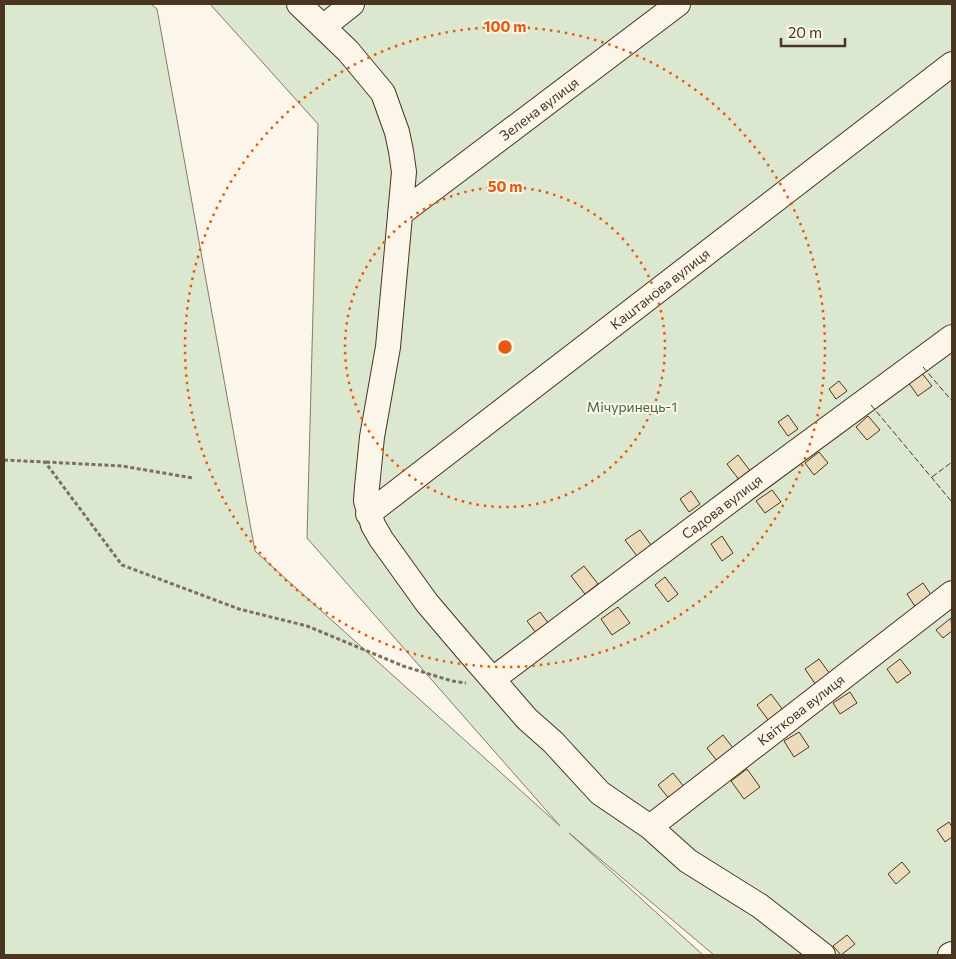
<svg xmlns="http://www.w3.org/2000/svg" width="956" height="959" viewBox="0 0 956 959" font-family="Commissioner,sans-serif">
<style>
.green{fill:#dce7d0;stroke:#887966}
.building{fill:#ecdcbc;stroke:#4a3520}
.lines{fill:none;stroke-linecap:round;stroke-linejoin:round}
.minor-casing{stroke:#4a3520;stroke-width:26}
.path{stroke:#7f6f5c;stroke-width:3;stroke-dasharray:4 2.5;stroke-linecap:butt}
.minor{stroke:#fbf6e9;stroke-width:24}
.fence{stroke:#4a3520;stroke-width:1;stroke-dasharray:6 2.5;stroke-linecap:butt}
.ring{fill:none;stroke:#e8590c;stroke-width:2.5;stroke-dasharray:2.5 5}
.labels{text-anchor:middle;stroke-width:4;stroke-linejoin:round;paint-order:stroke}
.street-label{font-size:14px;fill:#4a3520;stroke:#fbf6e9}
.park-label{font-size:14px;fill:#436837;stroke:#fbf6e9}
.centre{fill:#e8590c;stroke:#fbf6e9;stroke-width:2.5}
.ring-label{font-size:15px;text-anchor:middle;font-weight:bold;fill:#e8590c;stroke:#fbf6e9;stroke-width:4;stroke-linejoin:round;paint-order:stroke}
</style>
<rect width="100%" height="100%" fill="#fbf6e9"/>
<!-- green -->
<path class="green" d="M4,4H151L157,9L255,551L560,826L307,538L318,124L210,4H952V955H714L569,833L703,955H4Z"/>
<!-- building -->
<path class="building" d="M921,372L932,386L918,396L908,382Z
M839,381L847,391L836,399L829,389Z
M788,415L798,429L788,436L778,422Z
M868,416L880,430L867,440L856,427Z
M819,452L828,463L814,475L805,463Z
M738,455L751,472L740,481L727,464Z
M772,490L781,502L765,513L756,501Z
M691,491L700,504L689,512L680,499Z
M640,530L651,545L637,556L625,540Z
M722,536L733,553L722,561L711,544Z
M584,566L598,584L585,594L571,576Z
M665,577L678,594L668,602L655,585Z
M923,583L932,596L916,608L907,594Z
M618,607L630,623L612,635L601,619Z
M540,612L549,624L536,633L527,621Z
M951,618L952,631L943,638L936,630Z
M819,659L830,674L816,685L805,669Z
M900,659L911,673L897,683L887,669Z
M850,692L857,703L840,714L833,703Z
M771,694L783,710L769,721L757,705Z
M799,732L809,747L794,757L784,741Z
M723,735L733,748L717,761L707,748Z
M747,769L760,787L744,799L731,781Z
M673,773L685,788L670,800L658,785Z
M949,822L952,827V837L945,842L937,830Z
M902,862L910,872L896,884L888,874Z
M847,935L855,944L841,955L833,946Z"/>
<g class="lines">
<!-- minor casing -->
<g class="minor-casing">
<path id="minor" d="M299,4L348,51L383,93L397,132L401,151L404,172L388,347L372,437L367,487L366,501L373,525L381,539L427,603L467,650L527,719L553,742L600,793L650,827L688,861L760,906L823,955
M323,27L352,4
M400,214L678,4
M368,514L952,64
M493,679L755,482L952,337
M650,827L952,593
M950,955L952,954"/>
</g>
<!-- path -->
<path class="path" d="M4,460L45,462L122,565L239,609L307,626L403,666L452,681L466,683
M46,462L122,466L193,478"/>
<!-- minor -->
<use href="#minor" class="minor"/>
<!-- fence -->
<path class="fence" d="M923,367L952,401
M871,405L952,502
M932,477L952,462"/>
</g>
<!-- distance rings -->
<g class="ring">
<circle cx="505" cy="347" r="160"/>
<circle cx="505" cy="347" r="320"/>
</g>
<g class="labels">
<!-- street labels -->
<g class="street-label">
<text transform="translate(539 109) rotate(-37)" y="5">Зелена вулиця</text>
<text transform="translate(660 289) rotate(-38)" y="5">Каштанова вулиця</text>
<text transform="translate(722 507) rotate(-37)" y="5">Садова вулиця</text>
<text transform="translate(801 710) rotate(-38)" y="5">Квіткова вулиця</text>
</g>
<!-- park labels -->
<g class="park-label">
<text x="632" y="412">Мічуринець-1</text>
</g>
</g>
<circle cx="505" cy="347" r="8" class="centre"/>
<g class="ring-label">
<text x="505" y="32">100 m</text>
<text x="505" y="192">50 m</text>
</g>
<!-- border -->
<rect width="956" height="959" fill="none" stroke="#4a3520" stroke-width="10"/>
<!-- scale -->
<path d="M781 38v8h64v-8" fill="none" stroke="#4a3520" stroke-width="2.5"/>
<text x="788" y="38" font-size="15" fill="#4a3520" stroke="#fbf6e9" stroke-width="4" paint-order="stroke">20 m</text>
</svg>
